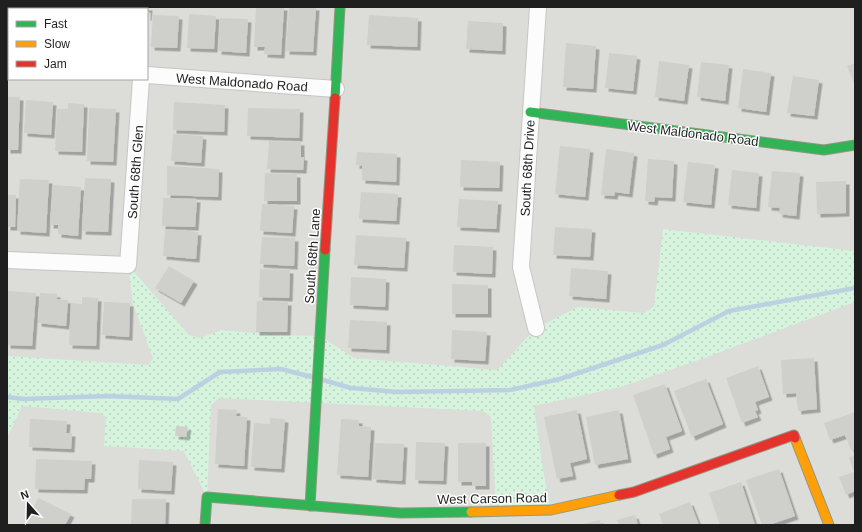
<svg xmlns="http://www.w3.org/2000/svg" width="862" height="532" viewBox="0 0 862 532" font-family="Helvetica,sans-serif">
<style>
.residential{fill:#dcdcd9;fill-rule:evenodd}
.park{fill:url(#park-dots)}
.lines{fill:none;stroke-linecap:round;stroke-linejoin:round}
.stream{stroke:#bbd0e0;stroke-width:4.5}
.building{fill:#cfcfcb;filter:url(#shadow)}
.street-casing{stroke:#c6c6c4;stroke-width:18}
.fast-casing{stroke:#909880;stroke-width:11}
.slow-casing{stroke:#909880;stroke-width:11}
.jam-casing{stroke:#909880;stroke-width:11}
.street{stroke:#fcfcfc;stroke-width:16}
.fast{stroke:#30b455;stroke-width:9}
.slow{stroke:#ff9f0a;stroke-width:9}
.jam{stroke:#e5322d;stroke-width:9}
.labels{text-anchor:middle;stroke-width:3;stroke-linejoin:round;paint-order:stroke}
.street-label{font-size:13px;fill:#1f1f1f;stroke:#fff}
</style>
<defs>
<pattern id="park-dots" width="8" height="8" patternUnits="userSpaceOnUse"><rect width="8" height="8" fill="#d6f4dd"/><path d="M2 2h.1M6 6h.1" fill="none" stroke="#b7d1bd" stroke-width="1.8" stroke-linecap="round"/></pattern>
<filter id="shadow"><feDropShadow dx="3.5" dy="3.5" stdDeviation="0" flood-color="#0004"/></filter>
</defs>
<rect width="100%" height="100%" fill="#edede8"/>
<!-- residential -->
<path class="residential" d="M7,7H855V525H7ZM9,9H147V79H9Z"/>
<!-- park -->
<path class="park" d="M663,229L855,251V302L707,357L621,387L534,406L543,470L551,510L496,511L491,417L483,411L219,398L211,405L207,497L184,451L104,446L106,417L100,413L22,406L7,438V356L149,365L153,358L133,304L128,265L189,335L200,338L222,330L276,335L320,336L354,358L497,370L536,328L578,307L645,313L654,306Z"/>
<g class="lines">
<!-- stream -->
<path class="stream" d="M323,380L351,388L397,392L510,390L560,379L663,345L729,311L855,288
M7,397L24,399L108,396L178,399L220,372L281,369L312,377"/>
</g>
<!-- building -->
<path class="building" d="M7,7H11V9H9V37H7Z
M16,7H43V9H16Z
M54,7H81V9H54Z
M86,7H112V9H86Z
M121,7H149L148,17H147V9H121Z
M256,7H284L281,55L264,54L265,47H254Z
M289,7H316L313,52L286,51Z
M189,14L216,16L214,49L187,48Z
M153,15L179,16L177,48L151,47Z
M369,15L418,18L417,47L367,45Z
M220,18L248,19L246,53L218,51Z
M468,21L503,23L502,51L466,49Z
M566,43L596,46L593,89L563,87Z
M609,53L637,56L633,91L605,88Z
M659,61L689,65L684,101L655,97Z
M701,62L729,65L725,101L697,97Z
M855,63V86L847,66Z
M743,69L771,73L766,112L738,108Z
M793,76L819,80L814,116L787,113Z
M7,97H20L18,150H7Z
M26,100L53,102L51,135L24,133Z
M174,102L225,105L224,132L173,130Z
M68,103L84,104L82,152L55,151L57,109H68Z
M89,108L116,109L113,162L87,161Z
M248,108L300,109L299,138L247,136Z
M173,134L203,136L201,163L171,161Z
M269,141L301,142V157H304L303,170L267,169Z
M560,146L590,149L585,197L555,194Z
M606,149L634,153L629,194L615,192L614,196L601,195Z
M357,152L397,154L396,182L362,180V166L356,165Z
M648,159L674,161L672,198L655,197L654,202L645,201Z
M461,160L500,162L499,188L460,187Z
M688,162L715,165L711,205L683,202Z
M167,166L219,169L218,197L167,195Z
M732,170L759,173L756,208L728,205Z
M772,171L800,173L796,216L779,214L780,208L768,207Z
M265,173L297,174V201H264Z
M85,178L111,179L108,232L82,231Z
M20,179L49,180L46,233L17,231Z
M846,181V213L817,214L816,182Z
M53,185L81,187L78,236L58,234V225H50Z
M361,192L398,194L396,221L359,219Z
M7,195H16L15,227H7Z
M163,198L197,199L195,227L162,226Z
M459,199L498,201L496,229L457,227Z
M262,204L294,206L292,233L260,231Z
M555,227L592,229L590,257L553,255Z
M165,229L198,232L196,259L163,256Z
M356,235L406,238L404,268L354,265Z
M262,237L295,238L294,266L260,264Z
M454,245L493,247L492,274L453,272Z
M169,266L194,281L181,303L155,288Z
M571,268L608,271L606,299L569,296Z
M260,269L290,270L289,298L259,297Z
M351,277L386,279L385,307L350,305Z
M452,284L488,285V314H452Z
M8,291L36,293L32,346L7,345Z
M40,293L57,294V299L68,300L66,326L38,323Z
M82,297L98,298L96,346L69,345L71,303L82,304Z
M257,301L288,302L287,332H256Z
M104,302L130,303L129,337L102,335Z
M350,320L387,322L386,350L348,348Z
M452,330L487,332L485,361L451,359Z
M814,358L817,409L798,411L796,393L783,394L781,360Z
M758,366L769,397L755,402L758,410L755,411L758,417L742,423L726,378Z
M706,379L723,424L692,437L674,391Z
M665,384L682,431L666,437L670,449L654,455L633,395Z
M218,409L237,410L236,416L247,417L244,466L215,464Z
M577,410L587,459L570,463L573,476L557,479L544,417Z
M619,410L628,459L595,465L586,417Z
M855,412V449L851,450L845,435L830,440L824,423Z
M270,418L285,419L281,469L251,467L254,423L270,424Z
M30,419L67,421L66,433H72L71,449L29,447Z
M341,419L359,420V426L371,427L368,477L337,475Z
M176,426L188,427L186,437L175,436Z
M416,442L445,443L443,481L415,480Z
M375,443L404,444L402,481L373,479Z
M458,443H486V486H472V482H458Z
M855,455V491L846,495L839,477L854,472L849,458Z
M36,459L92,461L91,479H85L84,490L35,489Z
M139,460L173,462L171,491L138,489Z
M779,469L795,516L769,525H762L746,480Z
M741,482L755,525H720L709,493Z
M38,498L71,514L65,525H28L25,524Z
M132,499H166L165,525H131Z
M690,502L699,525H663L659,514Z
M635,515L638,525H619L617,520Z
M600,520L601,525H583V524Z"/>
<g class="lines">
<!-- street casing -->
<g class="street-casing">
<path id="street" d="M7,68H9
M147,75L336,89
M7,260L128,265L141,79
M536,328L521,267L538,7"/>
</g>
<!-- fast casing -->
<g class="fast-casing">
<path id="fast" d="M335,98L340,7
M530,112L824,150L855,145
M310,506L325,250
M205,525L207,497L400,513L471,512"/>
</g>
<!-- slow casing -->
<g class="slow-casing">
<path id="slow" d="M795,438L829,525
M471,512L551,510L619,495"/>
</g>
<!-- jam casing -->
<g class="jam-casing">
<path id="jam" d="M325,250L335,98
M619,495L634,492L794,435L795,438"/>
</g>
<!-- street -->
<use href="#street" class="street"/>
<!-- fast -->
<use href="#fast" class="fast"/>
<!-- slow -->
<use href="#slow" class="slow"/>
<!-- jam -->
<use href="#jam" class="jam"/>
</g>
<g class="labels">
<!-- street labels -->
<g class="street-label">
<text transform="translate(242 82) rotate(4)" y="5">West Maldonado Road</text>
<text transform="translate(693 133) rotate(7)" y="5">West Maldonado Road</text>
<text transform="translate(527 168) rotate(-87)" y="5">South 68th Drive</text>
<text transform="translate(135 172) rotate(-86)" y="5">South 68th Glen</text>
<text transform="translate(312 256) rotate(-86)" y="5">South 68th Lane</text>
<text transform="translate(492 498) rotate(-1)" y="5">West Carson Road</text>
</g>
</g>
<!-- border -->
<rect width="862" height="532" fill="none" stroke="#1f1f1f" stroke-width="16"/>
<!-- legend -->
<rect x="8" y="8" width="140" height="72" fill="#ffffff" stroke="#a5a5a5"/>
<rect x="16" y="21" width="20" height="6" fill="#30b455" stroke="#a5a5a5"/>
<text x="44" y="28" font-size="12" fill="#1f1f1f">Fast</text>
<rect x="16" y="41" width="20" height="6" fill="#ff9f0a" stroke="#a5a5a5"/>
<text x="44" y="48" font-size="12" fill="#1f1f1f">Slow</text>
<rect x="16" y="61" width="20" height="6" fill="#e5322d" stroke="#a5a5a5"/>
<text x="44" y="68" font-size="12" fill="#1f1f1f">Jam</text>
<!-- north arrow -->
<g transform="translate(28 504) rotate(340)" stroke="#ffffff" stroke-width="3" paint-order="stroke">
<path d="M0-3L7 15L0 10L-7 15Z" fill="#1f1f1f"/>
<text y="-6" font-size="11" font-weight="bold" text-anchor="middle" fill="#1f1f1f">N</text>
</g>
</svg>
